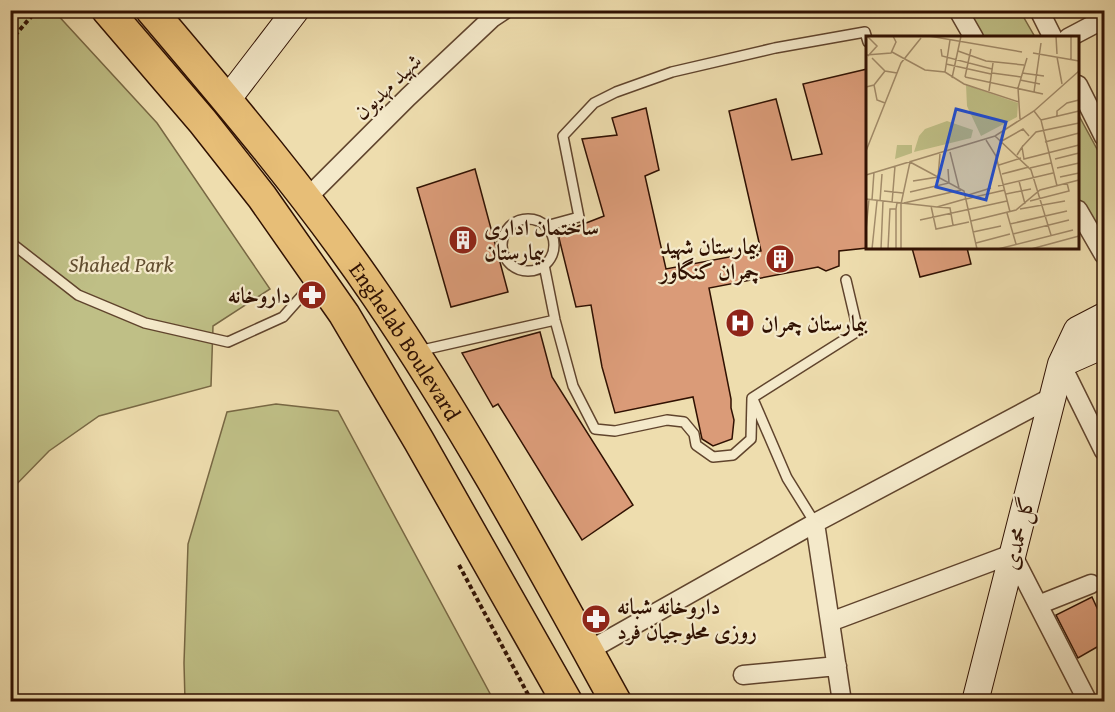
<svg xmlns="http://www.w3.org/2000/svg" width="1115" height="712" viewBox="0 0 1115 712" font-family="'Gentium Book Plus',Amiri,serif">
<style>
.green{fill:#bfbf86;stroke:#786844;stroke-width:1.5}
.building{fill:#da9b78;stroke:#301102;stroke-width:1.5}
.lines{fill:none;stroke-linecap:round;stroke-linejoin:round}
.lane-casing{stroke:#60442d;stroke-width:12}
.street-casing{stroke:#60442d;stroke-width:21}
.secondary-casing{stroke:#301102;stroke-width:28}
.primary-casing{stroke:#301102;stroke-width:33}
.path{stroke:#301102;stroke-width:4;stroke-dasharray:4.5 3;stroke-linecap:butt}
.lane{stroke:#f4e9ca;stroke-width:9}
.street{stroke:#f4e9ca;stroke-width:18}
.secondary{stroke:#f4e9ca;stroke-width:26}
.primary{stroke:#e7be77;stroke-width:30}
.labels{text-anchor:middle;stroke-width:4.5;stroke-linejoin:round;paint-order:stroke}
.street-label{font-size:22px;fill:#301102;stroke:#f4e9ca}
.poi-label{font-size:22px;font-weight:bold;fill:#301102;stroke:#f4e9ca;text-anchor:start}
.park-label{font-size:22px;font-style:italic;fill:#624e30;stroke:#f4e9ca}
.inset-road{fill:none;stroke:#a28b69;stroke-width:1.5}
.view{fill:#1d4ed8;fill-opacity:0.15;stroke:#1d4ed8;stroke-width:3}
.inset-edge{fill:none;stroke:#301102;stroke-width:3}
</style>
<rect width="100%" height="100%" fill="#eeddae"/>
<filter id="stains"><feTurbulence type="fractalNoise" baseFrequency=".00333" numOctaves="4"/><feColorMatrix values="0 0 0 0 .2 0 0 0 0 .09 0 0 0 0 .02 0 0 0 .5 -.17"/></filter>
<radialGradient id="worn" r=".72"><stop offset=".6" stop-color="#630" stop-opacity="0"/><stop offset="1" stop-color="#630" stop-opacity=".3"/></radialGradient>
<!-- green -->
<path class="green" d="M11,11H54L157,123L270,289L213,326L211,386L99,416L49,451L11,490Z
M959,11H1020L1035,37H976Z
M1078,114L1104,162V244L1078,200Z
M276,404L338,411L494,701H185L184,663L188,544L227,412Z"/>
<!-- building -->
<path class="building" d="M867,69V248L839,251V266L826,271L818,267L709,288L731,399V408L734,420L732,439L713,446L702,439L693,397L615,413L602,367L591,305L576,307L558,234L604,216L582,139L617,135L612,118L646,108L659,170L645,176L666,269L761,251L729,111L776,99L792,160L822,154L803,84Z
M475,169L508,292L451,307L417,188Z
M912,248H967L971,264L920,277Z
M540,332L552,377L633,505L582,540L498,404L493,407L462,353Z
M1092,597L1104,623V643L1078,658L1056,615Z"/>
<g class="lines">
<!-- lane casing -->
<g class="lane-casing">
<path id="lane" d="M502 245a26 26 0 1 1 52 0a26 26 0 1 1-52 0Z
M546,226L579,217L563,136L594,103L616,92L672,72L775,48L865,32L868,42
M10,242L78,295L145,323L228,342L283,317L315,281
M544,265L555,320L573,386L595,429L615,431L667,420L684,422L694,434L696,445L713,457L733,455L751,439L752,398L858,331L846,280
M418,351L555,320
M753,399L787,478L815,523"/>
</g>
<!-- street casing -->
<g class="street-casing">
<path id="street" d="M958,10L974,38
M1039,10L1053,38
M1068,38L1104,19
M1078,85L1104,137
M306,199L408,97L492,18L504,10
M1078,210L1104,255
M1061,364L1104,451
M815,523L842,702
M1038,605L1091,584
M830,622L1012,554L1088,702
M588,651L815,523L1052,397
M743,675L837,666"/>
</g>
<!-- secondary casing -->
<g class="secondary-casing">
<path id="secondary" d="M227,100L296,10
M1061,364L1104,345
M975,702L1061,364L1077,330L1104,316"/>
</g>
<!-- primary casing -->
<g class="primary-casing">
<g id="primary">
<path d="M107,10L203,122L262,197L344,314L419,441L567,702"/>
<path id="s1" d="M151,10C229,102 308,195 376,295C465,425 540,564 616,702"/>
</g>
</g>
<!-- path -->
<path class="path" d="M10,41L37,10
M459,565L532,702"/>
<!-- lane -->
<use href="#lane" class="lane"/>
<!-- street -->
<use href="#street" class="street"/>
<!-- secondary -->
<use href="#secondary" class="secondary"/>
<!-- primary -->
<use href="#primary" class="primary"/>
</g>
<!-- icons -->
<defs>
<g id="building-disc" transform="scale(1.5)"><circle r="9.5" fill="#8f2418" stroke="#f4e9ca"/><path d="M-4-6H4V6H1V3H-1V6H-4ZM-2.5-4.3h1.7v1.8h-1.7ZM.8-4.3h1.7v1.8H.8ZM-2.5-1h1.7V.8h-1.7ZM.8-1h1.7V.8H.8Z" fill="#fff"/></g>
<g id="pharmacy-disc" transform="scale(1.5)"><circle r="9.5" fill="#8f2418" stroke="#f4e9ca"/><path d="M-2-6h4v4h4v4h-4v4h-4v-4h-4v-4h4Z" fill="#fff"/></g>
<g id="hospital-disc" transform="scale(1.5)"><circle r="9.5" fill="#8f2418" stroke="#f4e9ca"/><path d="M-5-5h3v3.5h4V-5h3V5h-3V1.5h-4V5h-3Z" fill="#fff"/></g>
</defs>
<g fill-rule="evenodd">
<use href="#building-disc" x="463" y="240"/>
<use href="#building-disc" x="780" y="259"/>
<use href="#pharmacy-disc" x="312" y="295"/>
<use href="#hospital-disc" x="740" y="323"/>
<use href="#pharmacy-disc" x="596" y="619"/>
</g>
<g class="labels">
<!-- street labels -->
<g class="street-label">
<text transform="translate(387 86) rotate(-44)" y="8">شهید مهدیون</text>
<text dy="8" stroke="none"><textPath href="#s1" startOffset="418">Enghelab Boulevard</textPath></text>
<text transform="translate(1018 533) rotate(-76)" y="8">گل محمدی</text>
</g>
<!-- poi labels -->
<g class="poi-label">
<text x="484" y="235">ساختمان اداری<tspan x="484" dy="25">بیمارستان</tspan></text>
<text x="759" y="254" text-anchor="end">بیمارستان شهید<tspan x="759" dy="25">چمران کنگاور</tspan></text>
<text x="291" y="303" text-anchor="end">داروخانه</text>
<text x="761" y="331">بیمارستان چمران</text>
<text x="617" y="614">داروخانه شبانه<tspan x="617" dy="25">روزی محلوجیان فرد</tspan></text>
</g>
<!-- park labels -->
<g class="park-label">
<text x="121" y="272">Shahed Park</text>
</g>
</g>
<!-- overview -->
<g transform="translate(866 36)">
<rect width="213" height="213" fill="#eeddae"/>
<path d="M100,49L152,67L151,81L115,100L101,70ZM81,85L107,94L105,102L48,116L53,100L59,93ZM31,109H46V117L29,123Z" fill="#bfbf86"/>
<path class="inset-road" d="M1,0L11,10L2,20M63,0L156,16M190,0L191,18M205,0V23M75,13L76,20L126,33M92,15L120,25L158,29M26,16L59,34L79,36L98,48L153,66M167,17L213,25M0,19L25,17L30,6L27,0M191,21L196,48M6,22L19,35L31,37M80,28L125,38M79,36L84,4M126,37L155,41M156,37L178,40M99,41L177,58M99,41L105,13M86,42L95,0M154,44L174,48M8,49L11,64L19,67M0,51L8,49L19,35M123,55L127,27M168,56L175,7M168,75L175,84L191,150M191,81V75L201,67L213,64M154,83L152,52L161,22M175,84L213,75M129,100L165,134L185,199M120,104L130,120L144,176M134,106L157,93L163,100M179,106L213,97M156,111L170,96L213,87M0,115L35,27L55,2M84,116L93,152M151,119L156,111L158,123L213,109M189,123L213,117M133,129L155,122M164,132L185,127M191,132L213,127M136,138L163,131M0,139L129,100L168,75L213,35M194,141L213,137M47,145L72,141L74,118M153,145L159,168M132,150L187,137M18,155L37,157M44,156L83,147L82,133M140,158L165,153M99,160L125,152M0,163L71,171L99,163M100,163L139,154M6,164L8,136M14,165L16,138M164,165L203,155L201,147M26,167L29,130M38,167L95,154M65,170L70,193L103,186M72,171L84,172L87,189M30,173V213M154,173L199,165M141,177L150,208M54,184L141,165M105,185L150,174L174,154L213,144M144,188L201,175M0,194L3,163M107,196L135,190M147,198L203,184M110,207L144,198M6,213L11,165M15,213L17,165M22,213L24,173H30L31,167M35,213V168L44,126L98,155L111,213M132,213L207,194M165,213L213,200"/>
<path class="view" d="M90,73L140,86L120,164L70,151Z"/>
<rect width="213" height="213" class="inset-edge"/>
</g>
<!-- margin -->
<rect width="1115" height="712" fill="none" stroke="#eeddae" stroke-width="36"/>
<rect x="12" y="12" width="1091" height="688" fill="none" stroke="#301102" stroke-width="3"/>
<rect x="18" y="18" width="1079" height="676" fill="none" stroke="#301102" stroke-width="1.5"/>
<rect width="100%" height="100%" filter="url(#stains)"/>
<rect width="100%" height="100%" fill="url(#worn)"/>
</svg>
